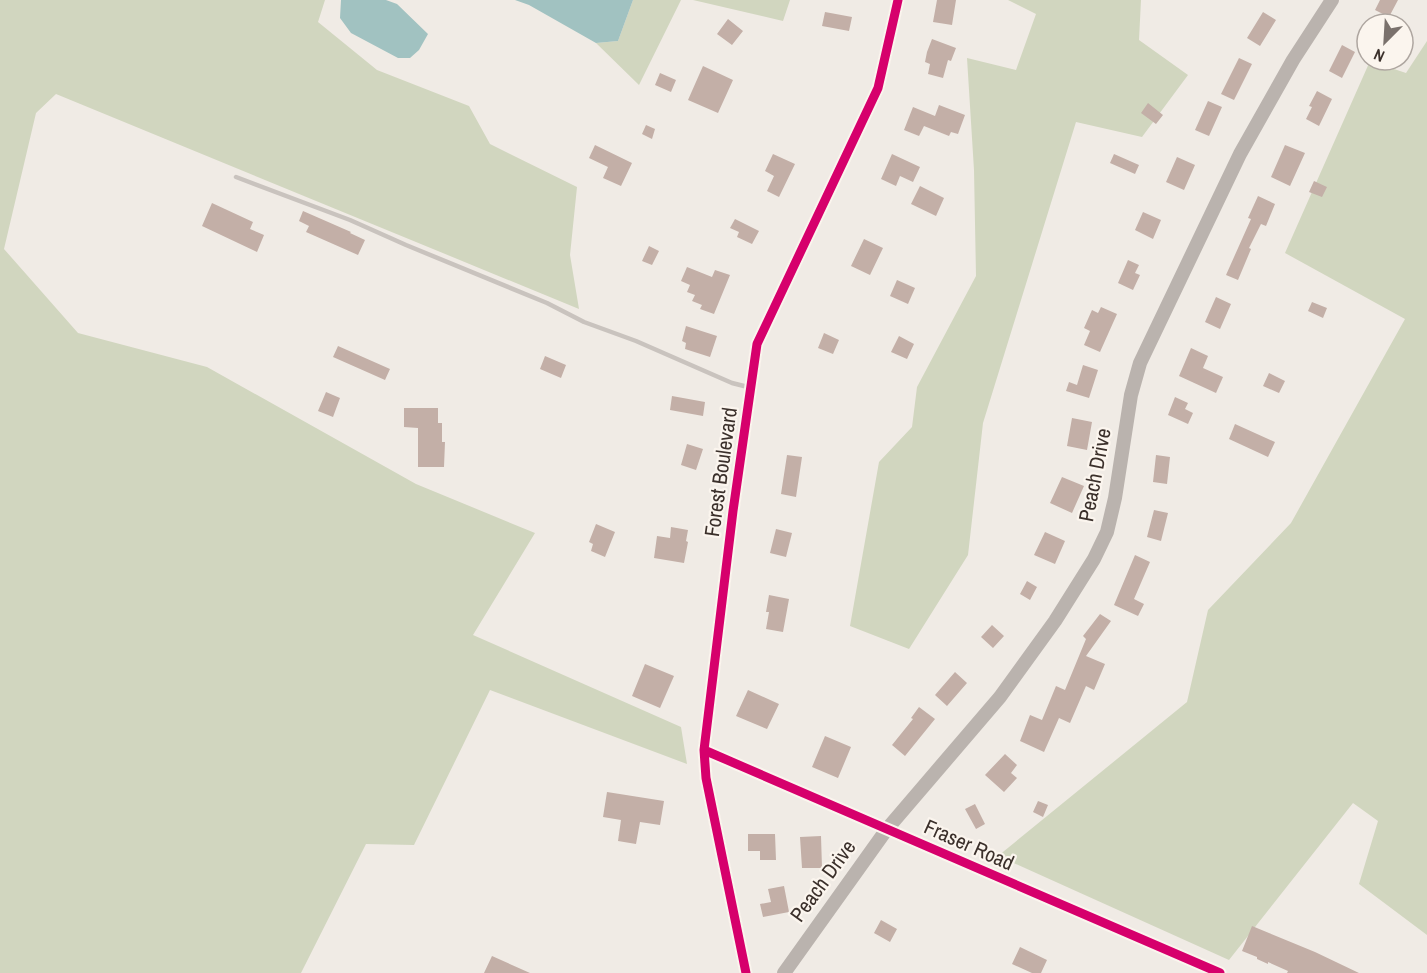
<svg xmlns="http://www.w3.org/2000/svg" width="1427" height="973" viewBox="0 0 1427 973" font-family="'Archivo Narrow',sans-serif">
<style>
.green{fill:#d1d6bf}
.water{fill:#a1c2c1}
.building{fill:#c3afa7}
.lines{fill:none;stroke-linecap:round;stroke-linejoin:round}
.service{stroke:#c9c3be;stroke-width:4.5}
.minor{stroke:#c9c3be;stroke-width:9}
.tertiary{stroke:#c9c3be;stroke-width:12}
.secondary{stroke:#bab3ae;stroke-width:14}
.cycleway-casing{stroke:#fbf5ee;stroke-width:13}
.cycleway{stroke:#d6006c;stroke-width:9}
.labels{text-anchor:middle;stroke-width:4.5;stroke-linejoin:round;paint-order:stroke}
.street-label{font-size:21px;fill:#3b302b;stroke:#fbf5ee}
</style>
<rect width="100%" height="100%" fill="#f0ebe5"/>
<!-- green -->
<path class="green" d="M0,0H325L318,22L377,70L469,106L490,144L577,187L570,255L579,309L56,94L36,113L4,249L78,333L207,367L416,484L535,533L473,635L681,727L687,764L490,690L414,845L366,844L301,973H0Z
M633,0H681L639,85L596,43L618,41Z
M693,0H790L783,21Z
M1008,0H1141L1139,40L1188,75L1142,137L1076,122L983,423L968,555L909,649L850,626L879,462L912,427L917,387L976,276L974,170L967,58L1016,70L1036,14Z
M1427,41V935L1359,884L1378,821L1353,803L1229,960L998,856L1187,702L1208,610L1291,523L1405,319L1285,253L1370,61L1406,73Z"/>
<!-- water -->
<path class="water" d="M341,0H386L397,4L428,34L419,50L410,58H398L351,33L340,18Z
M515,0H633L618,41L596,43L529,5Z"/>
<!-- building -->
<path class="building" d="M937,0H956L952,25L933,22Z
M1380,0H1398L1389,17L1375,10Z
M825,12L852,17L849,31L822,26Z
M1263,12L1276,20L1260,46L1247,38Z
M728,19L743,31L732,45L717,34Z
M932,39L956,48L951,61L948,60L943,78L928,74L930,64L925,62L927,52Z
M1342,45L1355,52L1342,78L1329,71Z
M1239,58L1252,64L1234,100L1221,94Z
M703,66L733,80L718,113L688,100Z
M660,73L676,80L671,92L655,85Z
M1317,91L1332,99L1319,126L1306,119L1312,107L1309,106Z
M1208,101L1222,107L1209,136L1195,130Z
M1148,103L1163,115L1156,124L1141,113Z
M939,105L965,115L958,134L951,132L949,136L924,126L919,136L904,130L913,107L935,116Z
M646,125L655,129L652,139L642,134Z
M595,145L632,163L621,186L603,178L608,167L589,158Z
M1285,145L1305,153L1290,186L1271,177Z
M773,154L795,164L779,197L767,191L774,176L765,171Z
M892,154L920,167L913,182L900,176L896,186L881,179Z
M1114,154L1139,165L1135,174L1110,163Z
M1177,157L1195,165L1184,190L1166,182Z
M1314,181L1327,187L1322,197L1309,192Z
M920,186L944,198L936,216L911,204Z
M1258,196L1275,204L1266,226L1261,224L1249,248L1251,249L1238,280L1226,275L1251,219L1248,218Z
M212,203L253,222L250,229L264,235L257,252L202,226Z
M303,211L351,232L350,233L365,240L358,255L306,232L309,226L299,221Z
M1143,212L1161,220L1153,239L1135,230Z
M735,219L759,231L752,244L737,237L739,232L730,228Z
M864,239L883,248L870,275L851,266Z
M649,246L659,251L652,265L642,261Z
M1128,260L1139,265L1135,273L1140,275L1133,290L1118,283Z
M687,267L712,277L715,270L730,275L714,314L700,309L702,305L692,301L695,295L687,292L690,285L681,281Z
M897,280L915,288L908,304L890,296Z
M1216,297L1231,304L1220,329L1205,322Z
M1312,302L1327,308L1323,318L1308,311Z
M1101,307L1117,314L1100,352L1084,345L1090,331L1084,328L1092,310L1098,313Z
M686,326L717,336L710,357L685,349L686,343L682,341Z
M824,333L839,340L833,354L818,348Z
M899,336L914,344L907,359L891,352Z
M338,346L390,369L385,380L333,357Z
M1191,348L1208,356L1203,368L1223,377L1216,393L1179,376Z
M545,356L566,365L561,378L540,369Z
M1083,365L1098,370L1089,398L1066,391L1069,382L1077,385Z
M1269,373L1285,381L1279,393L1263,386Z
M326,392L340,398L333,417L318,411Z
M672,396L705,402L703,416L670,410Z
M1175,397L1188,403L1185,409L1193,413L1188,424L1168,415Z
M404,408H438V423H442V442H445L444,467H418V428L404,427Z
M1072,418L1092,422L1087,450L1067,446Z
M1235,424L1275,442L1268,457L1229,439Z
M687,444L703,449L696,470L681,465Z
M787,455L802,457L796,497L781,494Z
M1156,455L1170,457L1167,484L1153,482Z
M1062,477L1084,486L1072,513L1050,503Z
M1154,510L1168,513L1161,541L1147,537Z
M596,524L615,532L605,557L591,551L593,544L589,542Z
M671,527L688,530L686,541L688,542L684,563L654,558L657,536L670,538Z
M776,529L792,533L786,557L770,553Z
M1045,532L1065,541L1055,564L1034,555Z
M1135,555L1150,562L1134,599L1144,604L1138,616L1114,605Z
M1027,581L1037,587L1030,600L1020,594Z
M769,595L789,599L783,632L766,629L769,612H766Z
M1100,614L1111,621L1086,656L1105,664L1094,690L1086,686L1070,723L1059,718L1044,752L1020,741L1030,715L1042,720L1056,686L1065,690L1086,639L1083,636Z
M992,625L1004,636L993,648L981,637Z
M645,664L674,676L660,708L632,696Z
M955,672L967,683L947,706L935,695Z
M748,690L779,704L767,729L736,716Z
M919,707L935,719L905,756L892,745L913,719L911,718Z
M825,736L851,747L838,778L812,767Z
M1005,754L1017,765L1011,773L1017,778L1004,792L985,775Z
M607,792L664,801L660,825L640,822L636,844L618,841L621,820L603,817Z
M1038,801L1048,805L1043,817L1033,812Z
M975,804L985,824L976,829L965,809Z
M748,834H775L776,860H760V851H748Z
M821,836L822,868H802L800,837Z
M784,886L789,912L763,917L760,904L771,902L768,889Z
M881,920L897,929L890,942L874,933Z
M1252,926L1315,952L1359,973H1287L1288,971L1268,962V964L1257,959V957L1242,951Z
M1020,947L1047,960L1041,973H1032L1012,964Z
M492,956L530,973H484Z"/>
<g class="lines">
<!-- service -->
<path class="service" d="M236,177L350,220L406,245L547,303L584,322L636,341L732,383L748,387"/>
<!-- minor -->
<path class="minor" d="M704,750L1220,973"/>
<!-- tertiary -->
<path class="tertiary" d="M746,973L706,778L704,750L733,511L757,344L878,88L898,0"/>
<!-- secondary -->
<path class="secondary" d="M784,973L887,829L1000,697L1055,621L1094,559L1107,532L1115,498L1131,395L1140,363L1240,154L1293,60L1332,0"/>
<!-- cycleway casing -->
<g class="cycleway-casing">
<path id="cycleway" d="M704,750L1220,973
M746,973L706,778L704,750L733,511L757,344L878,88L898,0"/>
</g>
<!-- cycleway -->
<use href="#cycleway" class="cycleway"/>
</g>
<g class="labels">
<!-- street labels -->
<g class="street-label">
<text transform="translate(721 472) rotate(-82)" y="7">Forest Boulevard</text>
<text transform="translate(1095 475) rotate(-79)" y="7">Peach Drive</text>
<text transform="translate(969 845) rotate(24)" y="7">Fraser Road</text>
<text transform="translate(823 881) rotate(-54)" y="7">Peach Drive</text>
</g>
</g>
<!-- north arrow -->
<g transform="translate(1385 42) rotate(204)"><circle r="28" fill="#fbf5ee" stroke="#aea6a0" stroke-width="1.5"/>
<path d="M0-4.5L10 22L0 15L-10 22Z" fill="#7a716c"/>
<text y="-9" font-size="16" font-weight="bold" text-anchor="middle" fill="#3b302b">N</text>
</g>
</svg>
